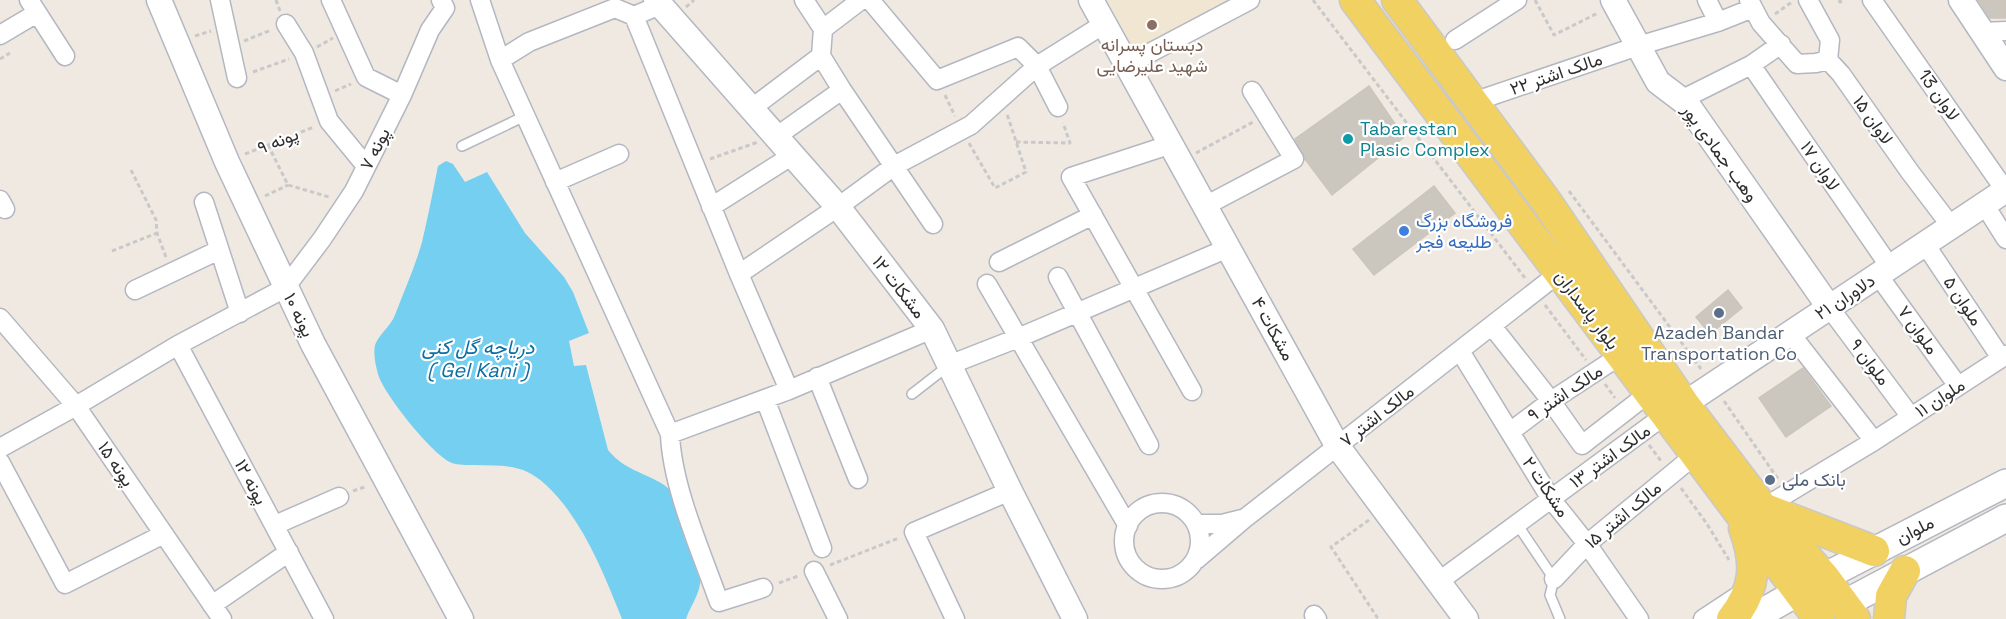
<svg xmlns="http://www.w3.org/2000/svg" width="2006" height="619" viewBox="0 0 2006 619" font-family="'Space Grotesk',Vazirmatn,sans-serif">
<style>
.education{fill:#f0e6d1}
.water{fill:#75cff0}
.building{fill:#cbc7bf;stroke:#cbc5ba;stroke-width:1.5}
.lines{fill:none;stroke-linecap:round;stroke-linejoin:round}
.service-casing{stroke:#b4b7c1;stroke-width:12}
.minor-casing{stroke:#b4b7c1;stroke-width:21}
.tertiary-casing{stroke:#b4b7c1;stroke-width:27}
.secondary-casing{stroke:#b4b7c1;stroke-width:30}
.primary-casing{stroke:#c9c9c9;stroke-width:33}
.path{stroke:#c9c9c9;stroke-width:3;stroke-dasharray:4.5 3;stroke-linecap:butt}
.service{stroke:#fff;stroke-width:9}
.minor{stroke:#fff;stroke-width:18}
.tertiary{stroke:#fff;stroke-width:24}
.secondary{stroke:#fff;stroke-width:27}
.primary{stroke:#f2d163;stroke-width:30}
.education-dot{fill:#8d6e63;stroke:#fff;stroke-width:2}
.culture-dot{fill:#0f9aa8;stroke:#fff;stroke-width:2}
.shop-dot{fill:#3f7fe0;stroke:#fff;stroke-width:2}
.service-dot{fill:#5c6f8a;stroke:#fff;stroke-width:2}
.labels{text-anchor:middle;stroke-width:4.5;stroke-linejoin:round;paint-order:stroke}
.education-label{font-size:18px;fill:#785e54;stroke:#fff}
.street-label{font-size:18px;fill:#2e2e2e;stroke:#fff}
.culture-label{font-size:18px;fill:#0d838f;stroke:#fff;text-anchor:start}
.shop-label{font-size:18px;fill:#366cbe;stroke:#fff;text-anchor:start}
.service-label{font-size:18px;fill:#4e5e75;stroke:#fff}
.water-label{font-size:20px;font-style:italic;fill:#0d6fa3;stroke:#fff}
</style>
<rect width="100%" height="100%" fill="#efe9e1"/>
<!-- education -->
<path class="education" d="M1108,0H1231L1134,51Z"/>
<!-- water -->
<path class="water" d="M446,161L453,164L465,182L487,172L525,233L564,277L573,292L589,333L569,341L574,366L586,365L608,450C629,476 658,473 676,496C682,515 703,566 700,584C698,597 690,607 686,619H622C604,574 582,518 546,485C523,463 503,466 474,465C467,465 458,465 452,463C432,455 386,396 379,377C376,368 373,354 375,345C379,334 391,326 395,315C404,291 415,267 422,242C428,217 433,191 438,166Z"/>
<!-- building -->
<path class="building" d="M1978,0H2006V18H1990Z
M1369,86L1404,137L1332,195L1305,159L1295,139Z
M1434,186L1455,213L1374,275L1353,249Z
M1728,290L1742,308L1710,334L1696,317Z
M1803,368L1831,406L1786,437L1759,398Z"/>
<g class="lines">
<!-- service casing -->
<g class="service-casing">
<path id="service" d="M462,146L525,116
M912,394L948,366
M1517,524L1554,579L1550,595L1560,619"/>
</g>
<!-- minor casing -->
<g class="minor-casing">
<path id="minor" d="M29,0L65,56
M220,0L237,78
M331,0L366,77L402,95
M480,0L500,60L670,434L789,390L932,329
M804,0L823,29L821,56L842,90L933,224
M870,0L937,80L1018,47L1037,66L1058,107
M1707,0L1718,22
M1749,0L1761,23L1797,64L1816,63L1828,60L1841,74L1910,172L1951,226
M1808,0L1830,40L1828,60
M1872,0L2005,190
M660,5L634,16L739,274L789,390
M286,24L304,53L329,121L366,166
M823,29L861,0
M1982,32L2006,31
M0,35L37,13
M1455,40L1517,0
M500,60L529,42L615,8L634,16
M1127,65L1250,0
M1751,65L1890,267
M1681,100L1751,65L1781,44
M1473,102L1638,46L1718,22L1753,8
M752,108L821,56
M777,136L842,90
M1172,144L1071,177L1192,391
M555,182L619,154
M0,200L5,209
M204,202L240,313
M1984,204L2006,239
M1205,206L1294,159L1252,91
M711,207L793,155
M1925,244L2001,358
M999,262L1093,215
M739,274L838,207L894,166L971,125L1037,66L1104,24
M1878,275L1958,386
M1058,277L1149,445
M987,284L1128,526
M135,290L219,250
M1829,307L1911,417
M0,318L76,406L222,619
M1492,326L1551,401L1582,445L1649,393
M1790,333L1874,441
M178,345L324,619
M1460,351L1551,499L1587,544L1639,619
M949,365L1018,338L1228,248
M817,377L858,479
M765,399L822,548
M1510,432L1551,401L1621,355
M670,434C672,487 701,551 719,602L763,588
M0,448L76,406L178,345L285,288L322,239L354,191L402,95L430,30L445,8L441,0
M0,462L65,584L164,534
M1124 541a38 38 0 1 1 76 0a38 38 0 1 1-76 0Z
M1763,508L1874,441L2006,355
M1196,524H1222L1242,519
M275,525L339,497
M1196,560L1244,519L1559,273
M814,571L838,619
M1554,579L1587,544L1695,455
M1438,582L1665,415
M212,605L289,552
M1314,615L1317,619
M955,619L914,532L1010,491
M1703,619L1744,592"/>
</g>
<!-- tertiary casing -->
<g class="tertiary-casing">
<path id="tertiary" d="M159,0L227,162L313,344L461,619
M656,0L838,207L932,329L1010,491L1075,619
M1091,0L1338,447L1466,619
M1613,0L1658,82L1687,104L1829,307
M1961,0L2006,68
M1684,404L2006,190"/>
</g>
<!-- secondary casing -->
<g class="secondary-casing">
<path id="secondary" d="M1824,577L2006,483
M1844,604L2006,518
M1751,619L1798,592"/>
</g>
<!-- primary casing -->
<g class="primary-casing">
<path id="primary" d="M1355,0L1819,619
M1397,0L1546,201L1684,404L1763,508L1824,577L1855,619
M1768,510L1874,551
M1732,619C1756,589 1757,563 1744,528
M1889,619L1891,596L1905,571"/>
</g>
<!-- path -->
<path class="path" d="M276,0L280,11
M1313,0L1525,278
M1535,0L1554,35L1598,13
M1839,0L1840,2L1845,0
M686,7L694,0
M1775,14L1792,2
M195,36L211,31
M244,41L271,30
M317,47L333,38
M0,59L10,53
M253,72L289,59
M335,91L351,84
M945,95L955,116
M1016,142L1070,143L1063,123
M969,143L995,188L1026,172L1007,114
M268,145L288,185L329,197
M1196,153L1253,122
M245,154L314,127
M710,159L758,142
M131,170L156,220L157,233L166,257
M1569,191L1701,369
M265,196L288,185
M112,251L157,233
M1545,305L1586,360
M1605,384L1615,398
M1724,401L1778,479
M1649,445L1661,461
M1681,488L1707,524L1729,560
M353,491L367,486
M1369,520L1331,547L1377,617L1375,619
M830,565L899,538
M779,583L798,576"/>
<!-- service -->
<use href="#service" class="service"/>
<!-- minor -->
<use href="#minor" class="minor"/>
<!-- tertiary -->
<use href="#tertiary" class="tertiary"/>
<!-- secondary -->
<use href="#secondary" class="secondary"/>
<!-- primary -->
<use href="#primary" class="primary"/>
</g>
<!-- markers -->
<circle class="education-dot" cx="1152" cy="25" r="6"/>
<circle class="culture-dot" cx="1348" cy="139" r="6"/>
<circle class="shop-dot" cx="1404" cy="231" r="6"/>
<g class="service-dot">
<circle cx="1719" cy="313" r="6"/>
<circle cx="1770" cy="480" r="6"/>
</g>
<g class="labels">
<!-- education labels -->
<g class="education-label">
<text x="1152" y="51">دبستان پسرانه<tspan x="1152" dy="21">شهید علیرضایی</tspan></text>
</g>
<!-- street labels -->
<g class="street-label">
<text transform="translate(1556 74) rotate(-19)" y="6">مالک اشتر ۲۲</text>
<text transform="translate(1939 95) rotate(55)" y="6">لاوان 13</text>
<text transform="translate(1873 120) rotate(55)" y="6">لاوان ۱۵</text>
<text transform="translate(278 141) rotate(-22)" y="6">پونه ۹</text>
<text transform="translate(375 149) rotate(-63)" y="6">پونه ۷</text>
<text transform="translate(1720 153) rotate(54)" y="6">وهب جمادی پور</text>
<text transform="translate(1820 166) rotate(56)" y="6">لاوان ۱۷</text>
<text transform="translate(899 287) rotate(52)" y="6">مشکات ۱۲</text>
<text transform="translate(1845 297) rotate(-33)" y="6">دلاوران ۲۱</text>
<text transform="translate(1963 301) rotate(56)" y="6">ملوان ۵</text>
<text transform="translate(1587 310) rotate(53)" y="6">بلوار پاسداران</text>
<text transform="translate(299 315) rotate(64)" y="6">پونه ۱۰</text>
<text transform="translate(1273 329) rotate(61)" y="6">مشکات ۴</text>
<text transform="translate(1918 330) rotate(54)" y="6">ملوان ۷</text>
<text transform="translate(1870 362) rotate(53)" y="6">ملوان ۹</text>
<text transform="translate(1565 393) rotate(-34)" y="6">مالک اشتر ۹</text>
<text transform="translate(1940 398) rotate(-33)" y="6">ملوان ۱۱</text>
<text transform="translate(1377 416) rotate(-38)" y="6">مالک اشتر ۷</text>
<text transform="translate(1610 456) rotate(-36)" y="6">مالک اشتر ۱۳</text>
<text transform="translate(116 464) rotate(56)" y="6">پونه ۱۵</text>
<text transform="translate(251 482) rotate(62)" y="6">پونه ۱۲</text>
<text transform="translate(1546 487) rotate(56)" y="6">مشکات ۲</text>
<text transform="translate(1623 515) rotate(-40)" y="6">مالک اشتر ۱۵</text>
<text transform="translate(1915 530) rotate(-27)" y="6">ملوان</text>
</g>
<!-- culture labels -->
<g class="culture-label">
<text x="1360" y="135">Tabarestan<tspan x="1360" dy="21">Plasic Complex</tspan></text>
</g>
<!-- shop labels -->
<g class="shop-label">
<text x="1416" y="227">فروشگاه بزرگ<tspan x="1416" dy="21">طلیعه فجر</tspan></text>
</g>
<!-- service labels -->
<g class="service-label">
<text x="1719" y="339">Azadeh Bandar<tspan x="1719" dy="21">Transportation Co</tspan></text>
<text x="1782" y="486" text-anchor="start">بانک ملی</text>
</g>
<!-- water labels -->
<g class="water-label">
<text x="478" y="354">دریاچه گل کنی<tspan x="478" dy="23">( Gel Kani )</tspan></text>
</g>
</g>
</svg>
